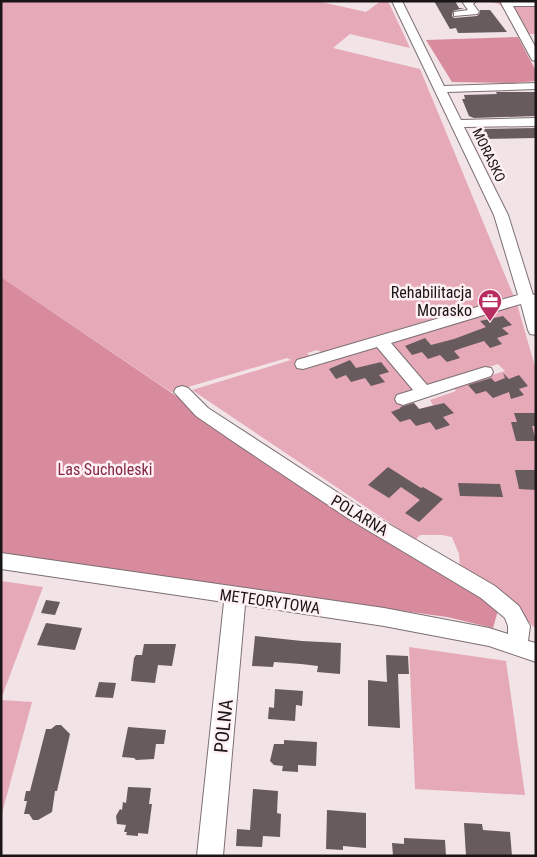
<svg xmlns="http://www.w3.org/2000/svg" width="537" height="857" viewBox="0 0 537 857" font-family="'Roboto Condensed',sans-serif">
<style>
.green{fill:#e6a9b7}
.forest{fill:#d98b9e}
.building{fill:#675b5e}
.lines{fill:none;stroke-linecap:round;stroke-linejoin:round}
.minor-casing{stroke:#7c6f72;stroke-width:2}
.minor{fill:#fff;fill-rule:evenodd}
.labels{text-anchor:middle;stroke-width:5;stroke-linejoin:round;paint-order:stroke}
.far-street-label{font-size:14px;fill:#1a1516;stroke:#fff0f3}
.poi-label{font-size:16px;fill:#1a1516;stroke:#fff0f3;text-anchor:end}
.park-label{font-size:16px;fill:#842847;stroke:#fff0f3}
.street-label{font-size:16px;fill:#1a1516;stroke:#fff0f3}
.near-street-label{font-size:19px;fill:#1a1516;stroke:#fff0f3}
</style>
<rect width="100%" height="100%" fill="#f2e3e6"/>
<!-- green -->
<path class="green" d="M1,1H317L366,12L381,1H388L410,48L350,34L333,48L420,69L514,297L325,354L317,350L307,353L311,358L296,363L306,369L378,347L415,391L401,396L407,404L413,402L420,409L433,405L430,400L456,391L453,387L505,371L498,364L429,387L392,343L517,304L536,370V629L511,604L460,567L459,554L452,537L442,535H420L415,540L192,390L291,360L287,358L171,392L1,277Z
M488,1H536V34H526L499,4Z
M1,581L43,587L1,699Z
M409,647L506,661L525,795L415,789Z
M1,700L32,702L1,817Z"/>
<!-- forest -->
<path class="forest" d="M518,37L536,71V81L514,83L452,82L426,40Z
M1,277L353,516L499,607L493,628L447,617L1,555Z"/>
<!-- building -->
<path class="building" d="M434,1H455L459,8H464L453,11L452,16L454,18L477,16L480,13V10H490L507,32L458,33L456,28L450,29Z
M496,92H536V116L474,118L469,116L462,99H465L464,95L497,94Z
M536,128V138L483,139L479,129Z
M503,316L512,325L502,328L509,334L497,338L502,344L490,348L484,341L462,348L454,351L460,358L447,362L440,355L428,359L422,352L412,355L405,346L425,338L431,345L454,339L486,327L480,321Z
M350,360L356,368L381,362L389,372L379,375L385,382L371,386L365,378L351,382L346,375L336,379L329,369Z
M503,373L509,379L519,375L528,386L519,389L524,395L511,399L509,392L493,398L486,391L476,394L468,385L491,378L495,382L505,378Z
M414,403L419,409L444,403L454,413L443,417L450,425L436,430L430,422L416,426L410,419L400,422L391,412L401,408L400,407Z
M514,413H536V426H532L536,441H516L511,422H517Z
M388,467L421,488L423,487L443,499L419,522L405,513L420,500L401,487L389,498L368,485Z
M515,470H536V490L519,489Z
M458,483L500,484L503,497L460,496Z
M46,600L60,602L55,615L41,613Z
M46,623L82,628L75,650L37,645Z
M255,636L302,641L341,643L340,674L317,672L318,666L301,664L274,662L273,667L252,666Z
M144,644H176L172,666L158,665L155,683L131,681L134,658L136,655H142Z
M386,655L408,656L409,674H398L400,728L368,726V680L387,682Z
M99,682L116,683L113,698L95,697Z
M275,689L303,691L302,706L296,705L295,721L268,719L269,707L274,708Z
M56,725H61L70,734L57,791H55L52,812L38,820H33L29,814H24L27,801H24L26,791H30L46,729H51Z
M128,727L166,730L164,744H156L154,759L136,760L134,758L122,757Z
M284,740L317,742L316,766L298,765V772L282,771L283,766L274,765L270,761L274,744H284Z
M128,787L151,788L149,804H152L148,834L138,833V836L126,835L127,832H124L126,825L117,824L116,816L120,809L122,810L123,802L126,803Z
M253,789L278,791L277,813L281,814L280,837L263,836L262,847L236,846L237,829L250,830Z
M327,810L366,813V848L343,846V850L326,849Z
M464,823L482,824L483,830L510,832L512,856H466Z
M404,838L445,840L446,856H393L392,843L404,844Z"/>
<g class="lines">
<!-- minor casing -->
<g class="minor-casing">
<path id="minor" d="M392,1H402L444,86L536,83V89L447,92L461,120L536,118V126L464,127L508,215L533,295L536,294V335L530,334L528,330L521,304L517,305L391,343L427,385L485,367L491,368L493,372L491,376L403,405L397,403L395,399L397,395L413,390L377,347L303,369L297,368L295,364L297,360L518,295L494,215Z
M464,1H476L473,4L479,12L477,14L454,16V12L468,10L463,3Z
M502,1H536V6H513L536,48V61L532,60L501,3Z
M182,386L188,388L208,408L363,509L495,586L519,606L530,626L528,641L536,643V662L489,646L384,626L245,605L223,856H197L224,602L1,569V553L384,608L489,628L508,634V626L505,618L481,598L349,519L231,440L196,416L174,392L176,388Z"/>
</g>
<!-- minor -->
<use href="#minor" class="minor"/>
</g>
<!-- icons -->
<defs>
<g id="office-pin" transform="scale(1.25)"><path d="M0 17L-7.5 6A9.5 9.5 0 1 1 7.5 6Z" fill="#b92c60" stroke="#fff0f3"/><path d="M-6-3h4V-5.5h4V-3h4V5H-6ZM-1-4.5V-3h2v-1.5ZM-6 0V1H6V0Z" fill="#fff"/></g>
</defs>
<g fill-rule="evenodd">
<use href="#office-pin" x="490" y="301"/>
</g>
<g class="labels">
<!-- far-street labels -->
<g class="far-street-label">
<text transform="translate(489 155) rotate(64)" y="5">MORASKO</text>
</g>
<!-- poi labels -->
<g class="poi-label">
<text x="472" y="298">Rehabilitacja<tspan x="472" dy="18">Morasko</tspan></text>
</g>
<!-- park labels -->
<g class="park-label">
<text x="105" y="475">Las Sucholeski</text>
</g>
<!-- street labels -->
<g class="street-label">
<text transform="translate(360 515) rotate(31)" y="6">POLARNA</text>
<text transform="translate(270 601) rotate(8)" y="6">METEORYTOWA</text>
</g>
<!-- near-street labels -->
<g class="near-street-label">
<text transform="translate(223 726) rotate(-84)" y="7">POLNA</text>
</g>
</g>
<!-- border -->
<rect width="537" height="857" fill="none" stroke="#1a1516" stroke-width="5"/>
</svg>
